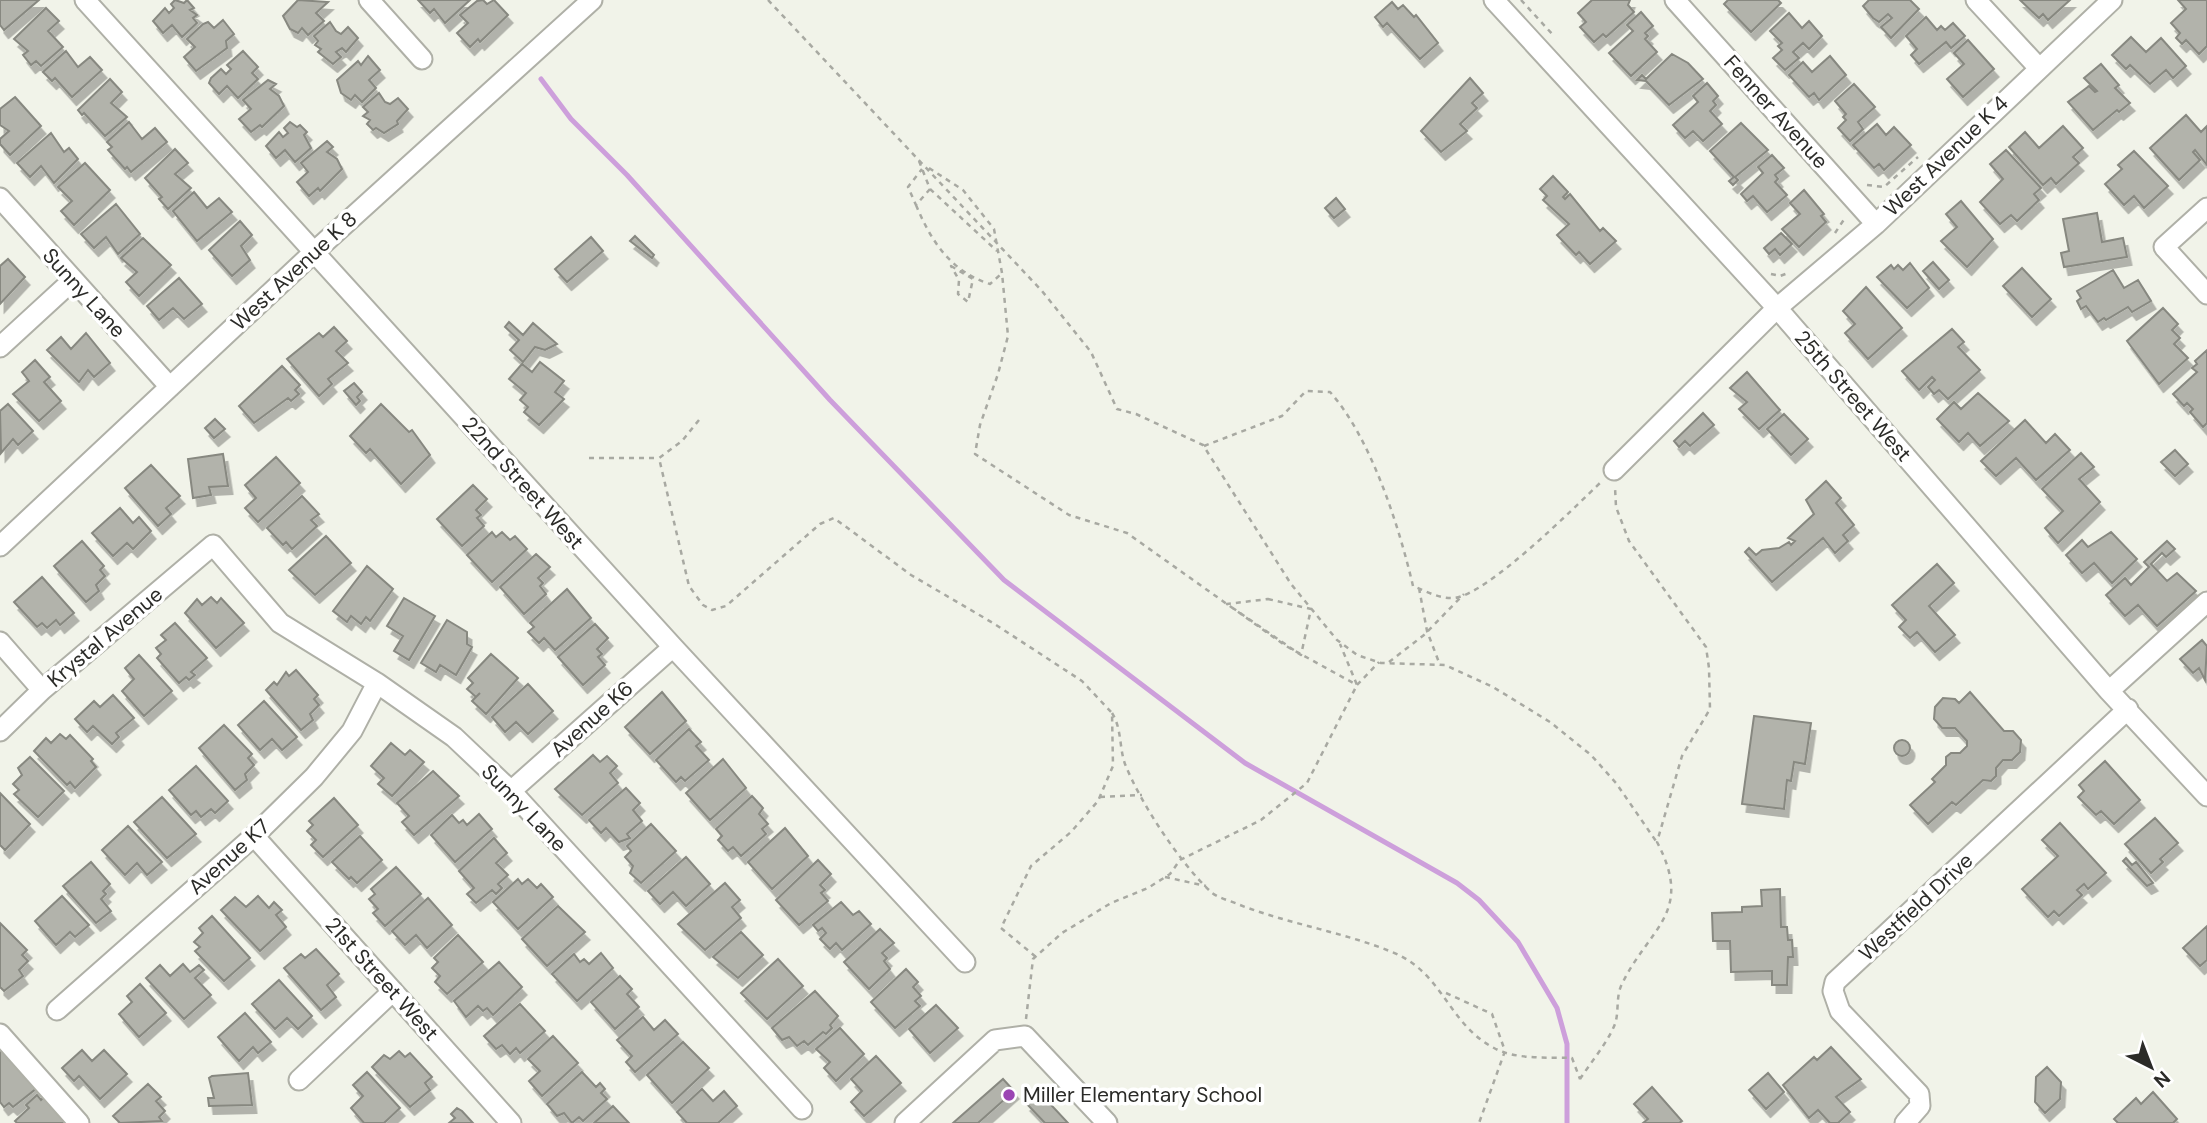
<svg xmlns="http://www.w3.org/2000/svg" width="2207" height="1123" viewBox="0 0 2207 1123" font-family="'DM Sans',sans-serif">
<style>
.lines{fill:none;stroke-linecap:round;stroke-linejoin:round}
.stream{stroke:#cd9fdb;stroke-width:5}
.building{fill:#b2b3ab;stroke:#878880;stroke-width:2;filter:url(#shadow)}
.minor-casing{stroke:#afb0a7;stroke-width:23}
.path{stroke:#a8a9a2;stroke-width:2.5;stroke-dasharray:5 5;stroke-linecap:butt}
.minor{stroke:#fff;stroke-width:19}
.poi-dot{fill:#9b45b3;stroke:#fff;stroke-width:2.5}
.labels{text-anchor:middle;stroke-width:7;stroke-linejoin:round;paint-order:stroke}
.street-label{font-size:21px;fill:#2b2b28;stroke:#fff}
.poi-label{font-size:21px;fill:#2b2b28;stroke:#fff;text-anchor:start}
</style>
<defs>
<filter id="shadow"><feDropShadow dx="4.5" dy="8" stdDeviation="0" flood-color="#0004"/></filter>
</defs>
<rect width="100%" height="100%" fill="#f1f3e9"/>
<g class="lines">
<!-- stream -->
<path class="stream" d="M541,79L571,119L627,175L830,400L1004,580L1245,763L1457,883L1479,900L1518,942L1557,1008L1567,1044V1123"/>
</g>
<!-- building -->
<path class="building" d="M0,0H39L4,30L0,25Z
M175,0L184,3L187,0L194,8L190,10L197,15L193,18L197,23L182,37L172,25L163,33L153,21L165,8L169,13L174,8L171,4Z
M298,0L328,2L316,13L324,21L308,35L302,28L298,33L290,29L283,16Z
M418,0H470L445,23L434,9L430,13Z
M483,0L487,4L494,0L508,15L480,42L478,39L470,47L457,33L468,23L460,15L477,1Z
M1592,0H1630L1628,5L1634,12L1606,37L1603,34L1594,42L1580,27L1586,22L1578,13Z
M1728,0H1778L1781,3L1751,32L1724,4Z
M1869,0H1910L1919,9L1891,38L1881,27L1892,18L1888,14L1879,22L1873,18L1863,6Z
M2020,0H2070L2048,20L2043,14L2039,18Z
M2178,0H2207V46L2199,54L2186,40L2182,44L2176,38L2180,33L2171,23L2186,9Z
M1392,2L1398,9L1403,5L1414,17L1416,15L1438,43L1420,59L1387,23L1383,27L1375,17Z
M46,8L59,21L48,31L63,47L41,66L36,61L31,65L23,55L28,51L14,39Z
M1641,12L1653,26L1645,33L1648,36L1645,39L1657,52L1631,76L1609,53L1633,31L1627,25Z
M1789,13L1802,28L1809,21L1822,36L1809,49L1803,43L1793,52L1799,58L1785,70L1773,58L1782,50L1778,46L1782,43L1770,31Z
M1926,17L1937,30L1941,26L1945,30L1953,23L1965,36L1951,48L1946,42L1919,64L1911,55L1917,49L1906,36Z
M223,20L234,34L226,41L227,48L196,71L184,57L195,47L187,39L203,24L208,22L214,28Z
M330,22L336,31L341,34L348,27L358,38L346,52L342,48L336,52L341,57L333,64L318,52L321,49L315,45L318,41L314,36Z
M2131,37L2146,52L2161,38L2186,66L2173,78L2166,70L2150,84L2130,65L2126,69L2112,55Z
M1968,40L1994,69L1963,97L1947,79L1964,64L1954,53Z
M66,51L78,67L90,57L102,70L72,97L55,78L52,81L43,72Z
M243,51L258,67L252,73L258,79L238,98L227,86L219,94L209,83L211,78L221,69L226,74L231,69L227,65Z
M1672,54L1688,63L1703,79L1669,105L1646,81L1637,80L1642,75L1646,79Z
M368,56L380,70L369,80L376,88L362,102L355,95L351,100L341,93L337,80L358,61L361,65Z
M1830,56L1846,75L1819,100L1814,93L1809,97L1789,75L1803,62L1812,72Z
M2101,64L2119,85L2115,88L2130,103L2119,112L2117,110L2093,130L2068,102L2089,86L2095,92L2097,91L2084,78Z
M1470,78L1483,93L1472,103L1477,108L1460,124L1467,131L1441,152L1421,131Z
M110,79L122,92L111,103L127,117L105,136L84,113L82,115L78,110Z
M268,80L276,84L270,89L279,96L284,106L262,127L260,125L251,132L239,119L251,109L243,100Z
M1707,83L1718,96L1713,101L1716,105L1710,111L1722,124L1703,141L1693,131L1685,138L1673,125L1698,102L1693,96Z
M1854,84L1875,107L1858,122L1863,129L1850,141L1838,128L1846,120L1843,117L1846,114L1835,101Z
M379,93L385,102L390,104L398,98L408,109L397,121L398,124L384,133L376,128L373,130L367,124L370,120L363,116L368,112L363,107Z
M15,97L41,126L10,155L0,144V139L9,131L0,125V109Z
M2186,115L2201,132L2207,126V165L2195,150L2193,152L2200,160L2179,180L2150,148Z
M129,122L142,139L155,128L167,142L131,172L127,167L125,169L108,150L112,147L107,142Z
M290,122L297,127L300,125L307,132L304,135L311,148L295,162L285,150L276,158L266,146L279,132L283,137L288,133L284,128Z
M1741,123L1768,150L1735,177L1738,180L1733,185L1729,181L1734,177L1710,151Z
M1877,124L1886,135L1894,127L1911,145L1884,170L1879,164L1874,168L1853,145Z
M2063,126L2083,148L2073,157L2079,163L2056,184L2051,178L2043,185L2009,147L2025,132L2039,148Z
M51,133L64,152L69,148L78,159L54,183L41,166L30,177L17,163Z
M327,141L333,147L327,152L337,159L342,169L320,191L318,188L309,196L297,182L308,172L301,163Z
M175,149L188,163L175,174L191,188L168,209L159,199L162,197L145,178Z
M2006,150L2041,188L2034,194L2039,200L2017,221L2011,215L2000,224L1980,202L2003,179L1990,164Z
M2134,151L2168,186L2144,208L2134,196L2124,205L2105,184L2122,169L2118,165Z
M1772,155L1784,168L1775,175L1778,179L1775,182L1787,195L1767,212L1753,196L1747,201L1741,194L1763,173L1758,167Z
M85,163L110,190L74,225L61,211L72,201L58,187Z
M1553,176L1568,192L1563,197L1565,199L1570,194L1600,231L1603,228L1616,241L1590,264L1579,252L1576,255L1557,235L1569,224L1543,200L1547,196L1540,189Z
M1804,190L1824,214L1821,216L1826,222L1799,247L1782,229L1800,214L1790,203Z
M194,192L207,208L219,198L232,212L197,241L173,211Z
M1336,198L1345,209L1334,218L1325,208Z
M1961,201L1993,239L1967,267L1941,241L1957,227L1946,214Z
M116,204L140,234L118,254L106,237L94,248L81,234Z
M2097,213L2102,242L2123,238L2127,257L2064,267L2061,253L2069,251L2063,219Z
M240,221L252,235L241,246L250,260L232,276L209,250Z
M1781,233L1792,244L1780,255L1775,249L1769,254L1764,248Z
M635,236L654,255L652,258L630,241Z
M591,237L603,251L567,282L555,269Z
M143,238L171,265L139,296L126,282L137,272L121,258Z
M8,259L25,277L0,304V266Z
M1933,262L1949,280L1939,289L1923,271Z
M1910,263L1929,288L1907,308L1877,277L1891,265L1894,269L1898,265L1903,270Z
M2022,268L2051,299L2032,317L2003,286Z
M2113,270L2124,288L2138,280L2151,301L2132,312L2128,307L2106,320L2104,318L2098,322L2086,306L2081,309L2077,301L2081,298L2077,291Z
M179,278L202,304L184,319L173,308L159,320L147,306Z
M1866,287L1902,328L1868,359L1845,333L1855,324L1843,311Z
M2163,308L2178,324L2172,330L2180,338L2174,344L2188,358L2159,384L2127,341Z
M509,322L523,335L533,323L557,344L545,350L535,347L523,362L510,350L519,340L505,327Z
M334,327L347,341L336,351L348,363L328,379L332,384L319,396L287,359L319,333L323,337Z
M1952,329L1964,342L1958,347L1980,370L1948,399L1939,390L1934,394L1928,387L1935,380L1932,377L1919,390L1902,371Z
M86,333L110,363L94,377L88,370L79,382L47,350L61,337L71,349Z
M2207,350V423L2203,427L2190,412L2193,409L2187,403L2184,406L2173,394L2197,372L2192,368L2197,364L2195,361Z
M35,360L50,377L44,382L61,401L39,421L13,394L29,381L22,372Z
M540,362L564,381L555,392L564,399L539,425L524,412L528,407L520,400L526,393L509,379L522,364L532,372Z
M282,366L300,385L295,390L299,394L291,401L288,398L254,423L239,406Z
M1747,372L1780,410L1759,429L1739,409L1747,402L1730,388Z
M354,383L362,392L357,397L360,401L356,405L344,391Z
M1978,393L2009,421L1980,446L1968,433L1959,442L1937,419L1954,402L1961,409Z
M8,404L33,431L18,445L13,439L1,453L0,411Z
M381,404L409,432L412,430L430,455L401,484L370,449L366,453L350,436Z
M1703,413L1714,425L1690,446L1685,441L1679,447L1674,441Z
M1784,414L1808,439L1791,455L1767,429Z
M215,419L225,429L214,438L205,428Z
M2025,420L2046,443L2055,434L2070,450L2036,480L2016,458L1996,476L1981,461Z
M2175,450L2188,464L2175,476L2161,462Z
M2081,453L2094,467L2079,479L2100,502L2058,543L2045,528L2063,511L2042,489Z
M223,454L228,486L209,487L211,495L193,498L188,459Z
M276,457L300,483L258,522L245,508L256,498L245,485Z
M151,465L180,496L166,508L171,514L158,526L125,488Z
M1826,481L1841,498L1836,503L1854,525L1843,535L1848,541L1835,553L1823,538L1772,582L1745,552L1749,548L1756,555L1762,550L1779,548L1789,542L1791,545L1795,541L1788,538L1814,514L1806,500Z
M473,485L487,499L476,510L481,515L477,518L484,526L462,546L437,519Z
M302,496L319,514L311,520L317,526L292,549L286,542L283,545L267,528Z
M120,508L133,523L139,517L151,531L133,549L127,543L113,556L92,533Z
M492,532L496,537L502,532L510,540L515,536L527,549L492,582L467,555Z
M2111,532L2137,559L2112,583L2094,563L2082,573L2066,555L2082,540L2088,547Z
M326,536L351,563L315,595L289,570Z
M82,541L104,566L100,570L105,576L96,585L99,591L86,602L54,566Z
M2167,541L2175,549L2166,557L2162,553L2151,564L2167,581L2177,573L2196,591L2157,626L2138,605L2125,616L2106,595L2125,578L2131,585L2149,567L2144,562Z
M536,554L550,567L538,578L543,583L540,586L546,594L524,614L500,587Z
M1937,564L1954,583L1929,606L1955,635L1935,652L1917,632L1910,638L1899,627L1906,620L1892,605Z
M367,566L393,589L370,621L366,617L361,624L351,616L347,622L333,611Z
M42,577L74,613L60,625L56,620L47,628L42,623L37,627L14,602Z
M567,589L591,618L555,650L544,638L539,643L528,632L534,627L530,623Z
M211,597L217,603L221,598L244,623L216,648L185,613L197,599L202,605Z
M404,598L435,616L409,660L394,651L403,636L387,626Z
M447,620L467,632V644L472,647L456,675L440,665L436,672L421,663Z
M175,623L207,658L191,672L195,675L189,680L186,677L179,683L157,658L161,654L156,648L166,640L161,635Z
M595,624L608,638L597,649L602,654L598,657L605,665L583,685L558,657Z
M2202,640L2207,646L2205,680L2199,668L2193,673L2180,659Z
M491,654L518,678L486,714L472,701L480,693L476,697L467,689L473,683L468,678Z
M139,655L172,691L144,716L122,691L134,679L125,668Z
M296,670L318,695L314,699L319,705L310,714L313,720L301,730L266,690L274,682L277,685L286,672L289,676Z
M528,684L553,711L528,734L516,722L505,732L492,717Z
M662,692L686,721L650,754L625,727Z
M1970,692L2004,731H2013L2021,740L2020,752L2012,760H2003L1996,768V776L1991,781L1983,780L1956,805L1952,802L1928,824L1910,805L1935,782L1932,779L1946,765V757L1951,753H1960L1967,746V741L1955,728H1942L1934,719L1935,707L1943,698L1955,699L1959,703Z
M113,695L134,718L116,733L119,737L112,744L93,726L87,732L75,719L94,701L100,707Z
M264,701L297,737L282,750L272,739L260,750L238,725Z
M1754,716L1811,723L1805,764L1794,762L1791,781L1787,780L1784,809L1742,804Z
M224,725L252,754L248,758L254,765L245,774L247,780L235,790L199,748Z
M689,729L701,742L696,746L709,760L685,781L681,777L676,782L656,760Z
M60,734L66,739L70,735L93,759L91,761L96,767L75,788L70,782L67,785L34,751L46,738L51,743Z
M1894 748a8 8 0 1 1 16 0a8 8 0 1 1-16 0Z
M391,743L405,755L410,750L424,762L392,796L378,784L384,778L371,766Z
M593,755L600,762L607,756L617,766L610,773L618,783L582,815L555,789Z
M30,757L64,791L38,817L14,794L19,790L13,784L22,775L18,768Z
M723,759L746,788L710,820L686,793Z
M2105,761L2140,800L2114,824L2101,811L2096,815L2078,797L2084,791L2079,785Z
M196,766L228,801L215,813L211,809L201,817L196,811L191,815L169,790Z
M433,771L459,796L414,835L402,822L409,816L397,803Z
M626,788L640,803L633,810L642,821L627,834L630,838L619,842L606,828L601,833L589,820Z
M0,793L30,824L5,850L0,845Z
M752,796L763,808L759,814L768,824L762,829L766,834L741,856L733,847L728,851L718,840L722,836L716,829Z
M162,797L196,834L167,858L134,822Z
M334,798L358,825L323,857L311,845L316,840L307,831L313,825L309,821Z
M479,814L492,829L455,862L431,835L452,815L459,823L463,820L467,825Z
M2155,818L2178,843L2160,859L2163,862L2151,873L2125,844Z
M2060,823L2106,873L2088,889L2084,884L2077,890L2082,895L2059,916L2054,911L2048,917L2022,889L2058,856L2042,840Z
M651,824L676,851L641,883L630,873L633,866L625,857L631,851L627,846Z
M128,826L162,862L147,875L137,863L125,875L102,850Z
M785,828L808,856L772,889L748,862Z
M360,836L382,860L357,883L351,877L349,879L332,862Z
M494,838L507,853L496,863L508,875L498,884L502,888L496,894L492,890L476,903L467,894L474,888L459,871Z
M686,857L710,884L686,906L673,892L660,904L648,891Z
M2126,858L2132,865L2136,862L2153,883L2147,886L2123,861Z
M818,860L831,874L820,885L825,890L821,893L828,901L799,925L776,900Z
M91,862L110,884L103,891L106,894L101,899L111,911L96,923L63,886Z
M396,867L421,894L385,926L373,913L378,909L369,899L375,894L371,889Z
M518,879L522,884L528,879L537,888L541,884L553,897L518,929L493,902Z
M725,883L740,900L732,907L741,918L705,950L678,924Z
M1780,889L1781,927H1787L1788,940H1792L1793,957H1788L1787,985H1772V971L1731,972L1730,941H1713L1712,913L1742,912V907L1762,906L1761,890Z
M62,896L89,925L75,937L70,932L56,945L35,921Z
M258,896L269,908L274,902L282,910L276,915L286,927L260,951L221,910L235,897L246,907Z
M428,898L452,925L427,948L416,935L405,945L392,931Z
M841,902L853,915L859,911L871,924L842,950L836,943L830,949L820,939L826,933L822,928L818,931L813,925Z
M558,906L585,932L547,966L522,939Z
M212,916L250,958L224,981L195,951L200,947L194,942L203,933L199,928Z
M0,923L27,950L22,955L28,961L19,970L23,976L4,991L0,987Z
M2207,926V960L2200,966L2183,948Z
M880,929L894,943L882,953L887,958L884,961L890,969L869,989L844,962Z
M741,932L763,955L738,978L713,957Z
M458,935L483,962L447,994L435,982L440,976L432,968L438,962L434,958Z
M316,949L339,974L327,985L336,997L321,1010L284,968L301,954L305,958Z
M601,953L613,968L577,1001L552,974L574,954L580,962L584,959L589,964Z
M778,959L803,986L767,1019L741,993Z
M499,962L522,987L493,1015L487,1008L483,1011L478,1006L466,1017L454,1001Z
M183,964L190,972L199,965L204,970L195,978L211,995L184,1019L146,978L160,965L170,976Z
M906,969L918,982L913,987L921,996L915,1001L920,1006L895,1028L871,1002Z
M620,976L632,989L627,994L639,1007L615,1029L591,1002Z
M279,980L312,1016L298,1029L287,1018L275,1029L252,1004Z
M140,984L166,1013L139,1037L119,1014L132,1002L127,996Z
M815,991L838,1016L830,1025L832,1028L826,1034L823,1032L808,1045L804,1041L797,1046L789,1037L782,1040L772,1028Z
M520,1004L545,1031L520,1053L516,1048L510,1054L502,1045L496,1049L484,1036Z
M936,1005L958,1028L930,1053L909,1029Z
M245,1013L271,1042L258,1053L253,1047L239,1061L218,1037Z
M643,1017L654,1030L665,1020L678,1034L635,1072L626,1062L632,1056L617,1040Z
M840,1028L864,1054L836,1081L824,1068L830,1062L816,1049Z
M553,1036L578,1063L542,1096L529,1081L540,1071L528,1059Z
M683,1042L709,1068L672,1103L647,1075Z
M0,1043L37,1088L13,1107L9,1103L4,1107L0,1102Z
M1831,1047L1861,1079L1836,1097L1850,1112L1838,1123H1830L1818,1110L1809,1118L1783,1085L1814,1057L1817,1060Z
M82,1050L92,1061L104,1050L127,1074L100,1099L79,1076L74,1081L62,1068Z
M399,1051L405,1057L410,1053L432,1077L425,1083L430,1090L410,1107L372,1067L384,1055L390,1059Z
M876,1056L901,1083L864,1116L851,1102L862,1091L851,1079Z
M2047,1067L2061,1082L2060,1099L2045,1113L2035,1102L2036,1077Z
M367,1072L400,1108L384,1123H364L351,1108L363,1096L353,1085Z
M582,1072L596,1087L600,1083L605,1089L601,1093L607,1099L583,1121L579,1117L572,1123L564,1113L557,1116L547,1104Z
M248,1073L252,1105L209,1106L208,1098H214L209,1078L212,1076Z
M1768,1073L1784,1092L1766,1109L1749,1090Z
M1003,1079L1014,1091L978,1123H953Z
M148,1084L161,1097L156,1101L165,1111L159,1117L162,1121L120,1123L113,1116Z
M1652,1087L1682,1121L1679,1123H1643L1648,1119L1634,1104Z
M702,1089L713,1101L724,1091L737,1106L718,1123H687L677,1112Z
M1039,1092L1068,1123H1045L1026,1103Z
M2153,1092L2177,1119L2173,1123H2118L2114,1119L2136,1098L2141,1104Z
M37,1095L41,1100L44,1097L68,1123H17L15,1121L29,1108L26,1105Z
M613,1106L629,1123H594Z
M457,1108L462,1111L473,1123H449L455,1118L451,1114Z"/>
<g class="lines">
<!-- minor casing -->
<g class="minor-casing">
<path id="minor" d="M85,0L673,647L965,962
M369,0L422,59
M1494,0L1777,308L2109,691L2207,796
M1675,0L1876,224
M1976,0L2038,67
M0,198L170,387
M2207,208L2164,247L2207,294
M0,347L73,280
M1614,470L1777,308L1876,224L2112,0
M0,546L313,253L592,0
M0,642L42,690
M2109,691L2207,602
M0,731L42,690L213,545L280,623L377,683L454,737L511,791L802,1109
M511,791L673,647
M254,836L511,1123
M57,1010L254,836L314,777L352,731L377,683
M0,1034L79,1123
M299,1080L393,991
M905,1123L995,1040L1025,1036L1107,1123
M1905,1123L1920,1106L1919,1094L1840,1011L1833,991L1835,982L2128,709"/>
</g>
<!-- path -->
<path class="path" d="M768,0L1042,291L1091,352L1117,409L1136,414L1203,445L1291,584L1337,640L1357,655L1381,663L1445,665L1493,687L1550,722L1591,755L1616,783L1658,844
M1521,0L1554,36
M919,161L930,189L916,205L908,187L922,169
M929,168L963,190L994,229L1002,273L1008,336L998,374L980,425L975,454L1069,515L1127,533L1286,646L1357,685L1379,662
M1867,185L1884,187L1918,157
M930,189L997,251
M916,205C931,241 951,272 990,284L1001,274
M1835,233L1845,218
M951,266L973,279L968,302L958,294L959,280Z
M1771,274L1780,276L1788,273
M699,420L682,441L659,458L689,586L703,605L712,610L726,606L820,524L834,518L911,575L993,623L1082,681L1112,713L1113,766L1098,801L1071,832L1031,866L1001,928L1036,957
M1204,446L1282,416L1306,391L1330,392C1371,438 1399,526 1413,586C1426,591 1439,599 1454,598C1487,595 1575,507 1601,482
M589,458H659
M1419,588L1427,631L1440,665
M1268,599L1311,609L1301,655L1227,604Z
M1389,662L1424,635L1464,594
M1112,713C1122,729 1119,747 1125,764C1141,804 1180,863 1211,892C1218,898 1231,901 1240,905C1289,924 1343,932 1392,952C1443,972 1448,1024 1494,1048C1516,1060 1548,1057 1572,1058L1580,1079
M1100,797L1142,795
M1165,877L1206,886
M1446,993L1492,1014L1505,1051L1479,1123
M1026,1019L1033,959L1062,933L1111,903L1148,888L1170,874L1180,860L1261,820L1307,783L1357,685L1340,644
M1580,1079C1591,1062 1608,1042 1615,1024C1619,1012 1616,998 1621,986C1648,928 1695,914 1657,842L1682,756L1710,709L1709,668L1706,647L1629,541L1616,507L1615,487"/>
<!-- minor -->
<use href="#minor" class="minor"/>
</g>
<!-- markers -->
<circle class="poi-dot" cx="1009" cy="1095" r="7"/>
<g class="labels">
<!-- street labels -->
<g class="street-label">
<text transform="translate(1776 112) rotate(48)" y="7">Fenner Avenue</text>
<text transform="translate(1946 156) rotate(-44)" y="7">West Avenue K 4</text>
<text transform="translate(294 271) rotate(-43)" y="7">West Avenue K 8</text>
<text transform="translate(84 293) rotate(48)" y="7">Sunny Lane</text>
<text transform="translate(1853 396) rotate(49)" y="7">25th Street West</text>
<text transform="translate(523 483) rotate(48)" y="7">22nd Street West</text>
<text transform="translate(105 637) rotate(-40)" y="7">Krystal Avenue</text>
<text transform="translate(592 719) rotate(-42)" y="7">Avenue K6</text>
<text transform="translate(524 808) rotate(46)" y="7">Sunny Lane</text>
<text transform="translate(229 857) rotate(-42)" y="7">Avenue K7</text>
<text transform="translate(1916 907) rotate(-43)" y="7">Westfield Drive</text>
<text transform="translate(382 979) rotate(48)" y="7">21st Street West</text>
</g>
<!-- poi labels -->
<g class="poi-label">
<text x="1023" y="1102">Miller Elementary School</text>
</g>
</g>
<!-- north arrow -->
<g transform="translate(2151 1067) rotate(138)" stroke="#ffffff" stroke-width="5" paint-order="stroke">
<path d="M0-5L12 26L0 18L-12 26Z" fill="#2b2b28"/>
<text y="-10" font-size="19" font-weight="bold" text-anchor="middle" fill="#2b2b28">N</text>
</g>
</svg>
